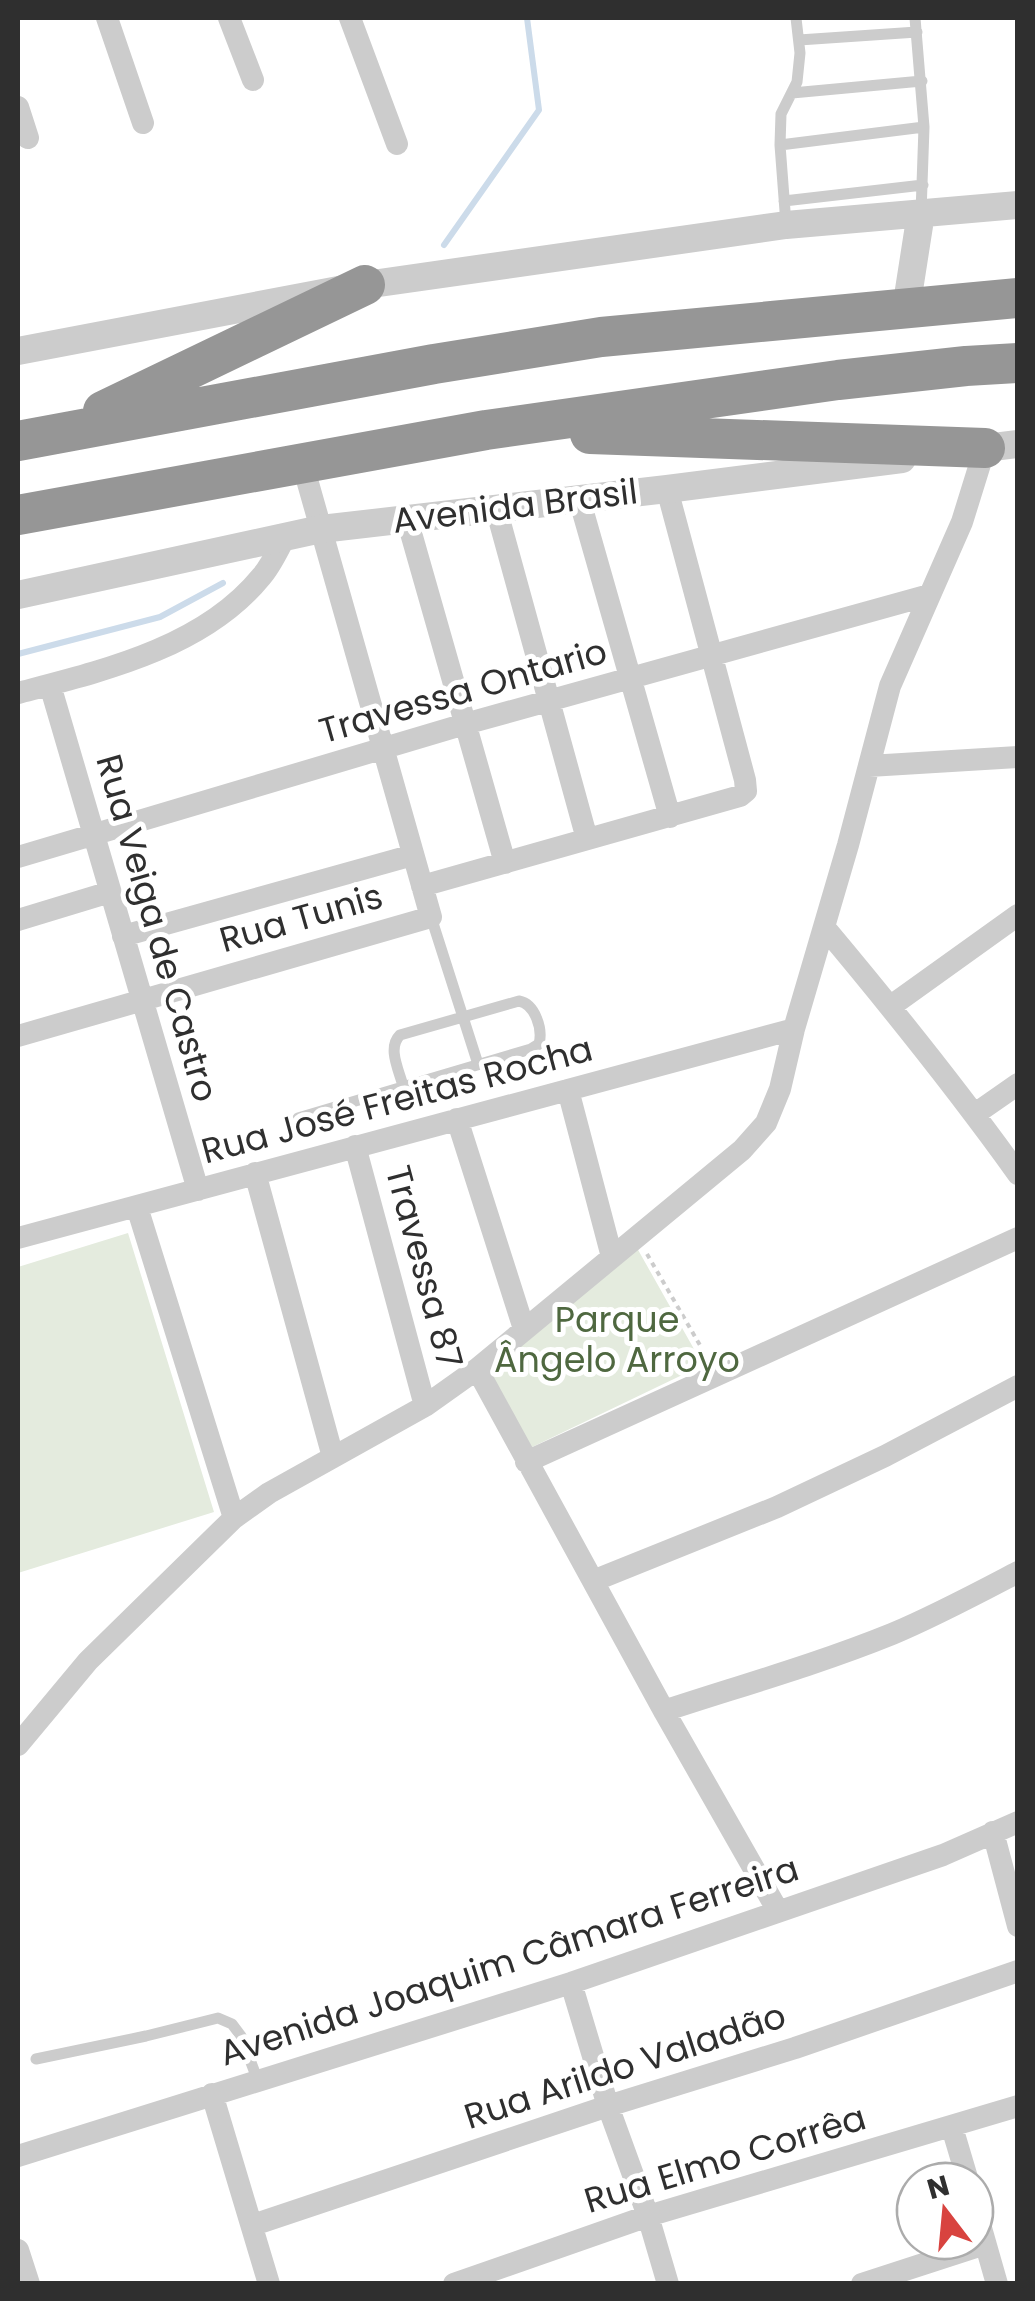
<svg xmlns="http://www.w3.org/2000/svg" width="1035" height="2301" viewBox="0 0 1035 2301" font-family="Poppins,sans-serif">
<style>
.green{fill:#e4ebde}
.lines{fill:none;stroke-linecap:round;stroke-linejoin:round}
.stream{stroke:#ccdbea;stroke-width:6}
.path{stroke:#ccc;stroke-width:4;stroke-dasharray:5 5;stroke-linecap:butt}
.service{stroke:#ccc;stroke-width:11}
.minor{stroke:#ccc;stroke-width:22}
.tertiary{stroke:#ccc;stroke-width:28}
.motorway{stroke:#969696;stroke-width:40}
.labels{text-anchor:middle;stroke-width:10;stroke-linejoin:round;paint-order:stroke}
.street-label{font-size:35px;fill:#2f2f2f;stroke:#fff}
.park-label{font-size:35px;fill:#4f6840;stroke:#fff}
</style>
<rect width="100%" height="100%" fill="#fff"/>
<!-- green -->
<path class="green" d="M128,1233L214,1512L18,1573V1267Z
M637,1248L703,1365L526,1450L487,1369Z"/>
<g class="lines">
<!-- stream -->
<path class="stream" d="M444,245L539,110L527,18
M18,654L160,617L223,583"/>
<!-- path -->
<path class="path" d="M647,1254L708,1359"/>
<!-- service -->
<path class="service" d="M915,18L924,127L921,213
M799,40L917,32
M792,93L922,81
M780,145L924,127
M784,201L923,185
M786,224L780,145L781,114L797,82L800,53L796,18
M431,917L478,1064
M298,1118L531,1049L539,1044C543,1029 535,1004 519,1001L400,1035C387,1048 399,1070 403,1086
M36,2059L146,2036L218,2018L232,2024L241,2036L258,2081"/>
<!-- minor -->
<path class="minor" d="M107,18L143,123
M229,18L253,80
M350,18L397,144
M18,107L28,138
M579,498L670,817
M496,508L587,839
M407,519L505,863
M50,685L198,1190
M18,693C102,671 203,648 261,577C271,566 278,550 285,537
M869,766L1018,757
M18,857L465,724L929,595
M422,886L740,796L746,791L745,780L667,489
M18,920L110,892
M825,928C892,1008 957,1089 1018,1174
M123,936L413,855
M891,1006L1018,915
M18,1036L431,917L302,462
M568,1090L612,1257
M975,1114L1018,1084
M457,1119L524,1329
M355,1146L425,1406
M255,1173L333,1457
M137,1207L234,1518
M18,1238L794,1029
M477,1369L664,1711L778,1911
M526,1462L1018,1238
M593,1581L777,1507L885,1456L1018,1386
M664,1711C740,1686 818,1664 892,1634C935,1616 976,1594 1018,1572
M18,1745L88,1661L234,1518L269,1493L425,1406L477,1369L742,1150L766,1123L780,1089L794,1029L848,845L890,686L962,522L985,448
M993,1832L1018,1926
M571,1983L608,2106L648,2216L668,2284
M212,2094L269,2284
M952,2127L968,2181
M18,2156L571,1983L943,1855L1018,1822
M975,2207L997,2284
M253,2225L608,2106L795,2048L1018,1971
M18,2250L29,2284
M454,2284L648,2216L1018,2106
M862,2284L985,2244"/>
<!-- tertiary -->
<path class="tertiary" d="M906,309L921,213
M18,351L365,285L786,225L1018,205
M969,450L1018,444
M18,595L321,529L667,489L902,459"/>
<!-- motorway -->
<path class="motorway" d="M103,411L365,285
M590,434L985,448
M18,441L434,364L601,337L1018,298
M18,515L486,430L838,380L966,366L1018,363"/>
</g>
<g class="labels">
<!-- street labels -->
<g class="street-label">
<text transform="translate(515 506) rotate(-7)" y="12">Avenida Brasil</text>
<text transform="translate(463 691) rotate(-16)" y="12">Travessa Ontario</text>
<text transform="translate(301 918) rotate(-16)" y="12">Rua Tunis</text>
<text transform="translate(157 928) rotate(74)" y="12">Rua Veiga de Castro</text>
<text transform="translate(397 1100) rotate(-15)" y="12">Rua José Freitas Rocha</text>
<text transform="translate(424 1267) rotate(75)" y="12">Travessa 87</text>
<text transform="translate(509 1961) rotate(-18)" y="12">Avenida Joaquim Câmara Ferreira</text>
<text transform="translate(625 2066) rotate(-18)" y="12">Rua Arildo Valadão</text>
<text transform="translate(725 2159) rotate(-17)" y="12">Rua Elmo Corrêa</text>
</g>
<!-- park labels -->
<g class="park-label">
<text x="617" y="1332">Parque<tspan x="617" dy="40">Ângelo Arroyo</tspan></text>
</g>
</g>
<!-- border -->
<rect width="1035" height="2301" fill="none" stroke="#2f2f2f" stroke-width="40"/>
<!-- north arrow -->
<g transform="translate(945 2211) rotate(344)"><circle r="48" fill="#ffffff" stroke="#acacac" stroke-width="2.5"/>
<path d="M0-8L18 38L0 25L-18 38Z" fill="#d8433f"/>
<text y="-15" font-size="28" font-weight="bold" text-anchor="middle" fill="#2f2f2f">N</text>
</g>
</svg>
